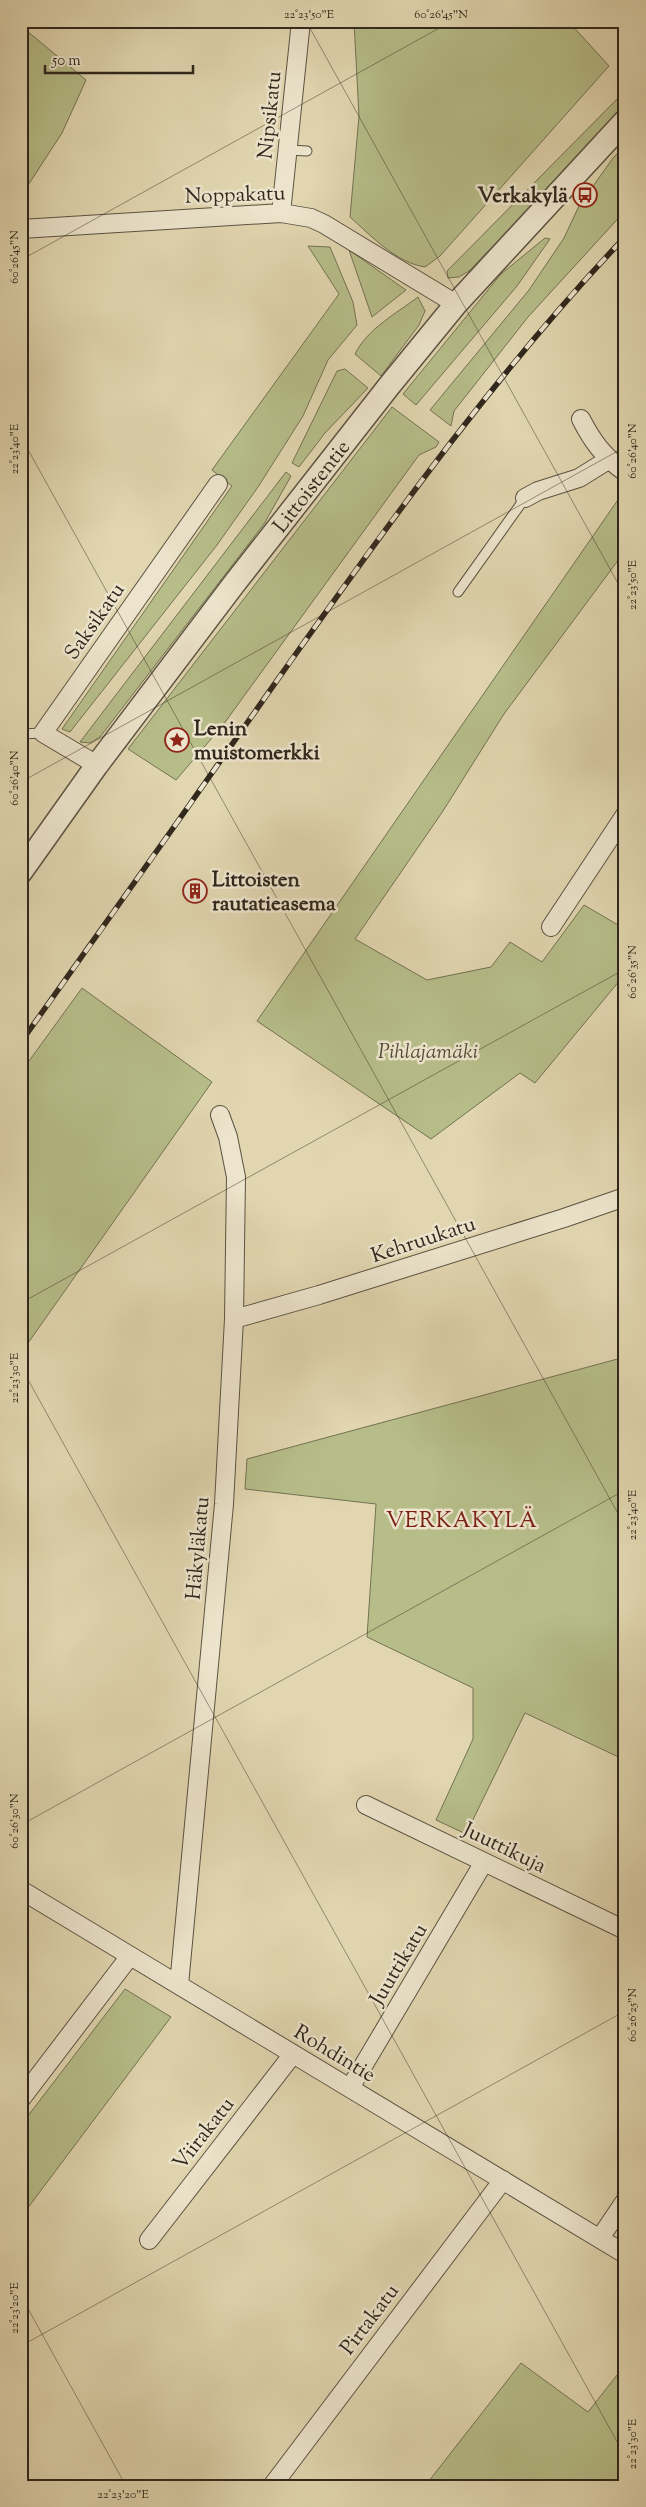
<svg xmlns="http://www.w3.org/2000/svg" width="646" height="2507" viewBox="0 0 646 2507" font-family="'Sorts Mill Goudy',serif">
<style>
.green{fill:#b6bd89;stroke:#737253}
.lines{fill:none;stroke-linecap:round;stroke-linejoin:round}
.service-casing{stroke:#5c5342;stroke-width:11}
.minor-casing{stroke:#5c5342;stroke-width:20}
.tertiary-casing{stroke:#5c5342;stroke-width:25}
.service{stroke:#ece4cc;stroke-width:9}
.minor{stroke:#ece4cc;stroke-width:18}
.tertiary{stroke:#ece4cc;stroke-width:22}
.rail-casing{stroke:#30271d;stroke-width:5.5}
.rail{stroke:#ece4cc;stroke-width:4;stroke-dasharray:11;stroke-linecap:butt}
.ticks{fill:none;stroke:#30271d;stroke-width:1;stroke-opacity:0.45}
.labels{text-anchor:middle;stroke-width:5;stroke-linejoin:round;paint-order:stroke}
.street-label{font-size:21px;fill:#30271d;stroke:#ece4cc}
.poi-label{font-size:21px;font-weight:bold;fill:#30271d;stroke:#ece4cc;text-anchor:start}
.park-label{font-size:21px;font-style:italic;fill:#524c38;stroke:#ece4cc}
.neighbourhood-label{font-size:22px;letter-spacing:1px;fill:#7a1f14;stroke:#ece4cc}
.neatline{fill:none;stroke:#30271d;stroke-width:2}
.ticks-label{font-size:12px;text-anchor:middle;fill:#30271d}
</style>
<rect width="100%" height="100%" fill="#e1d6b0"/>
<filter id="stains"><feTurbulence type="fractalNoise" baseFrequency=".004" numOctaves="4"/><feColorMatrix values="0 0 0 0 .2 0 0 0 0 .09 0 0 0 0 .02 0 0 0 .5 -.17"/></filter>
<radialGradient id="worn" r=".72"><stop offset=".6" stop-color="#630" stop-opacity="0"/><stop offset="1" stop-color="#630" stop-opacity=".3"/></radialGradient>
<!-- green -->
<path class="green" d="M354,21H568L609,66L440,256L425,267C397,263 371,236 350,217L359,116Z
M21,26L86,80L62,133L21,196Z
M625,91V109L469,271L459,277L448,278L447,271Z
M625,146V211L528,317L454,411L451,426L430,410L529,290L564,238L579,206L613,158Z
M545,238L550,239L517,286L416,405L403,394L501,274Z
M308,246L330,247L353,302L357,325L328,360L303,416L258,487L217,545L70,732L62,729L232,486L212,470L339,294Z
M349,250L406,290L372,317Z
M418,297L425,311L419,325L381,376L355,354C367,329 397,313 418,297Z
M345,369L368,388L325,433L299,467L292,463L337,371Z
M392,407L439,442L436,447L419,455L223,725L176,780L128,749Z
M286,472L291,476L264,524L100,737L90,743L80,742Z
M622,494L625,496V551L504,714L443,811L355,939L427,980L491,967L510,942L542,962L584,905L625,929V974L535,1083L520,1073L431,1139L257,1021Z
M82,988L212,1082L21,1353V1072Z
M625,1357V1760L525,1713L466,1834L436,1820L473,1739V1688L367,1637L376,1504L245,1489L247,1459Z
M125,1989L171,2017L21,2217V2125Z
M521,2363L588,2412L625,2365V2486H425Z"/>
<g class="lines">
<!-- service casing -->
<g class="service-casing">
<path id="service" d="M288,150L307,151
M458,592L525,498
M21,734L43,733"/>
</g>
<!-- minor casing -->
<g class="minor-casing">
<path id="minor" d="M281,213L301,21
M21,229L281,213L311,218L324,224L456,304
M581,419C592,441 604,457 625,472
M525,498L538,491L579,478L608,460
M97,765L43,733L218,484
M551,927L625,815
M234,1319L319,1295L564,1218L625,1197
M366,1805L625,1930
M21,1890L625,2254
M179,1985L224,1504L234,1319L236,1177L228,1137L220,1115
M350,2088L484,1862
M21,2099L130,1956
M600,2238L625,2201
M149,2240L293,2054
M272,2486L503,2180"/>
</g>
<!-- tertiary casing -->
<g class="tertiary-casing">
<path id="tertiary" d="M21,872L97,765L234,584L389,386L456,304L625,121"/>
</g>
<!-- service -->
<use href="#service" class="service"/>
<!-- minor -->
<use href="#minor" class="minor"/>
<!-- tertiary -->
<use href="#tertiary" class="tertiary"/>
<!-- rail casing -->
<g class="rail-casing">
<path id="rail" d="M21,1042C111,916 201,789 290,662C395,515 500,368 625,237"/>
</g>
<!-- rail -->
<use href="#rail" class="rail"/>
</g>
<!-- ticks -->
<path class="ticks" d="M306,21L625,596M21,260L452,21M21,437L625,1526M21,782L625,447M21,1303L625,969M21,1367L625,2456M21,1825L625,1490M21,2296L126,2486M21,2346L625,2011"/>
<!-- icons -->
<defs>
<g id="bus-ring" transform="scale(1.25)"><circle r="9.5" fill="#ece4cc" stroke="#8f2418" stroke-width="1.5"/><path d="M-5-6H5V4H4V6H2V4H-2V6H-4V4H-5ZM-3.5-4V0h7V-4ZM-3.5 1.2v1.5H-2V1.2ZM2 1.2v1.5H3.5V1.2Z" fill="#8f2418"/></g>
<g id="sight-ring" transform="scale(1.25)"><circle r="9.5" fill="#ece4cc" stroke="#8f2418" stroke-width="1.5"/><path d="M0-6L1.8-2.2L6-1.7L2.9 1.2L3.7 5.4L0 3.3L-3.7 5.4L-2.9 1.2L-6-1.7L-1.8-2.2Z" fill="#8f2418"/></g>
<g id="building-ring" transform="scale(1.25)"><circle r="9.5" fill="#ece4cc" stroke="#8f2418" stroke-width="1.5"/><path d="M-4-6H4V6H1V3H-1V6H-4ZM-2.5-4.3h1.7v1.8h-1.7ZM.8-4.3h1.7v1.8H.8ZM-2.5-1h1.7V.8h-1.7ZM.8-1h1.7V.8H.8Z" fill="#8f2418"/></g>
</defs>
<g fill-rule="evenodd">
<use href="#bus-ring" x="585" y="195"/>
<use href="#sight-ring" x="177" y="740"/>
<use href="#building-ring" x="195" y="891"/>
</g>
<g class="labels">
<!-- street labels -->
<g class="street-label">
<text transform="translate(269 115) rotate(-84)" y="7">Nipsikatu</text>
<text transform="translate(235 194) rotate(-2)" y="7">Noppakatu</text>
<text transform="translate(311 486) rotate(-52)" y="7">Littoistentie</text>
<text transform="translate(94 621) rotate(-55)" y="7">Saksikatu</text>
<text transform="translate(423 1239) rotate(-18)" y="7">Kehruukatu</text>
<text transform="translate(197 1548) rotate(-85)" y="7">Häkyläkatu</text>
<text transform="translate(505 1847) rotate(26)" y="7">Juuttikuja</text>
<text transform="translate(398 1964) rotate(-59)" y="7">Juuttikatu</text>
<text transform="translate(335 2053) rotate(31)" y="7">Rohdintie</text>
<text transform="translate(203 2133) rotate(-52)" y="7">Viirakatu</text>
<text transform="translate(369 2319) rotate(-53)" y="7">Pirtakatu</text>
</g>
<!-- poi labels -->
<g class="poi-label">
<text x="568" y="202" text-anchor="end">Verkakylä</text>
<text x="194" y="735">Lenin<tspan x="194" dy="24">muistomerkki</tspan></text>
<text x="212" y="886">Littoisten<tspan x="212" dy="24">rautatieasema</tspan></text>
</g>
<!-- park labels -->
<g class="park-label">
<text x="428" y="1058">Pihlajamäki</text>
</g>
<!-- neighbourhood labels -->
<g class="neighbourhood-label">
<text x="462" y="1527">VERKAKYLÄ</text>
</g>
</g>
<!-- margin -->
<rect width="646" height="2507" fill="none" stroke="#e1d6b0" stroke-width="55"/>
<!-- scale -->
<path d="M45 65v8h148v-8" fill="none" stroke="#30271d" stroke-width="2.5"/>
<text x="52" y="65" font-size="15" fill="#30271d" stroke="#ece4cc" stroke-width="4" paint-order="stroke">50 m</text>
<rect x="28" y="28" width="590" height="2452" class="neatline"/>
<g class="ticks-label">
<text x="309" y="18">22°23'50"E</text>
<text x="441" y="18">60°26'45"N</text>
<text transform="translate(14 257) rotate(-90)" y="4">60°26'45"N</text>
<text transform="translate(14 449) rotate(-90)" y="4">22°23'40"E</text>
<text transform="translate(632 451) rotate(-90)" y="4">60°26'40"N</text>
<text transform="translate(632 585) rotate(-90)" y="4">22°23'50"E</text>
<text transform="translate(14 778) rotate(-90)" y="4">60°26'40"N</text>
<text transform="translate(632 972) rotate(-90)" y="4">60°26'35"N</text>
<text transform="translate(14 1378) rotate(-90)" y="4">22°23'30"E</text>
<text transform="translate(632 1515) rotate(-90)" y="4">22°23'40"E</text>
<text transform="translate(14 1821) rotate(-90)" y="4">60°26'30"N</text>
<text transform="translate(632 2015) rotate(-90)" y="4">60°26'25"N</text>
<text transform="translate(14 2308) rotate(-90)" y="4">22°23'20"E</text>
<text transform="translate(632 2444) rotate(-90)" y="4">22°23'30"E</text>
<text x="123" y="2498">22°23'20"E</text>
</g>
<rect width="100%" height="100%" filter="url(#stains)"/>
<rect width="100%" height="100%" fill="url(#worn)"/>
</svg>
